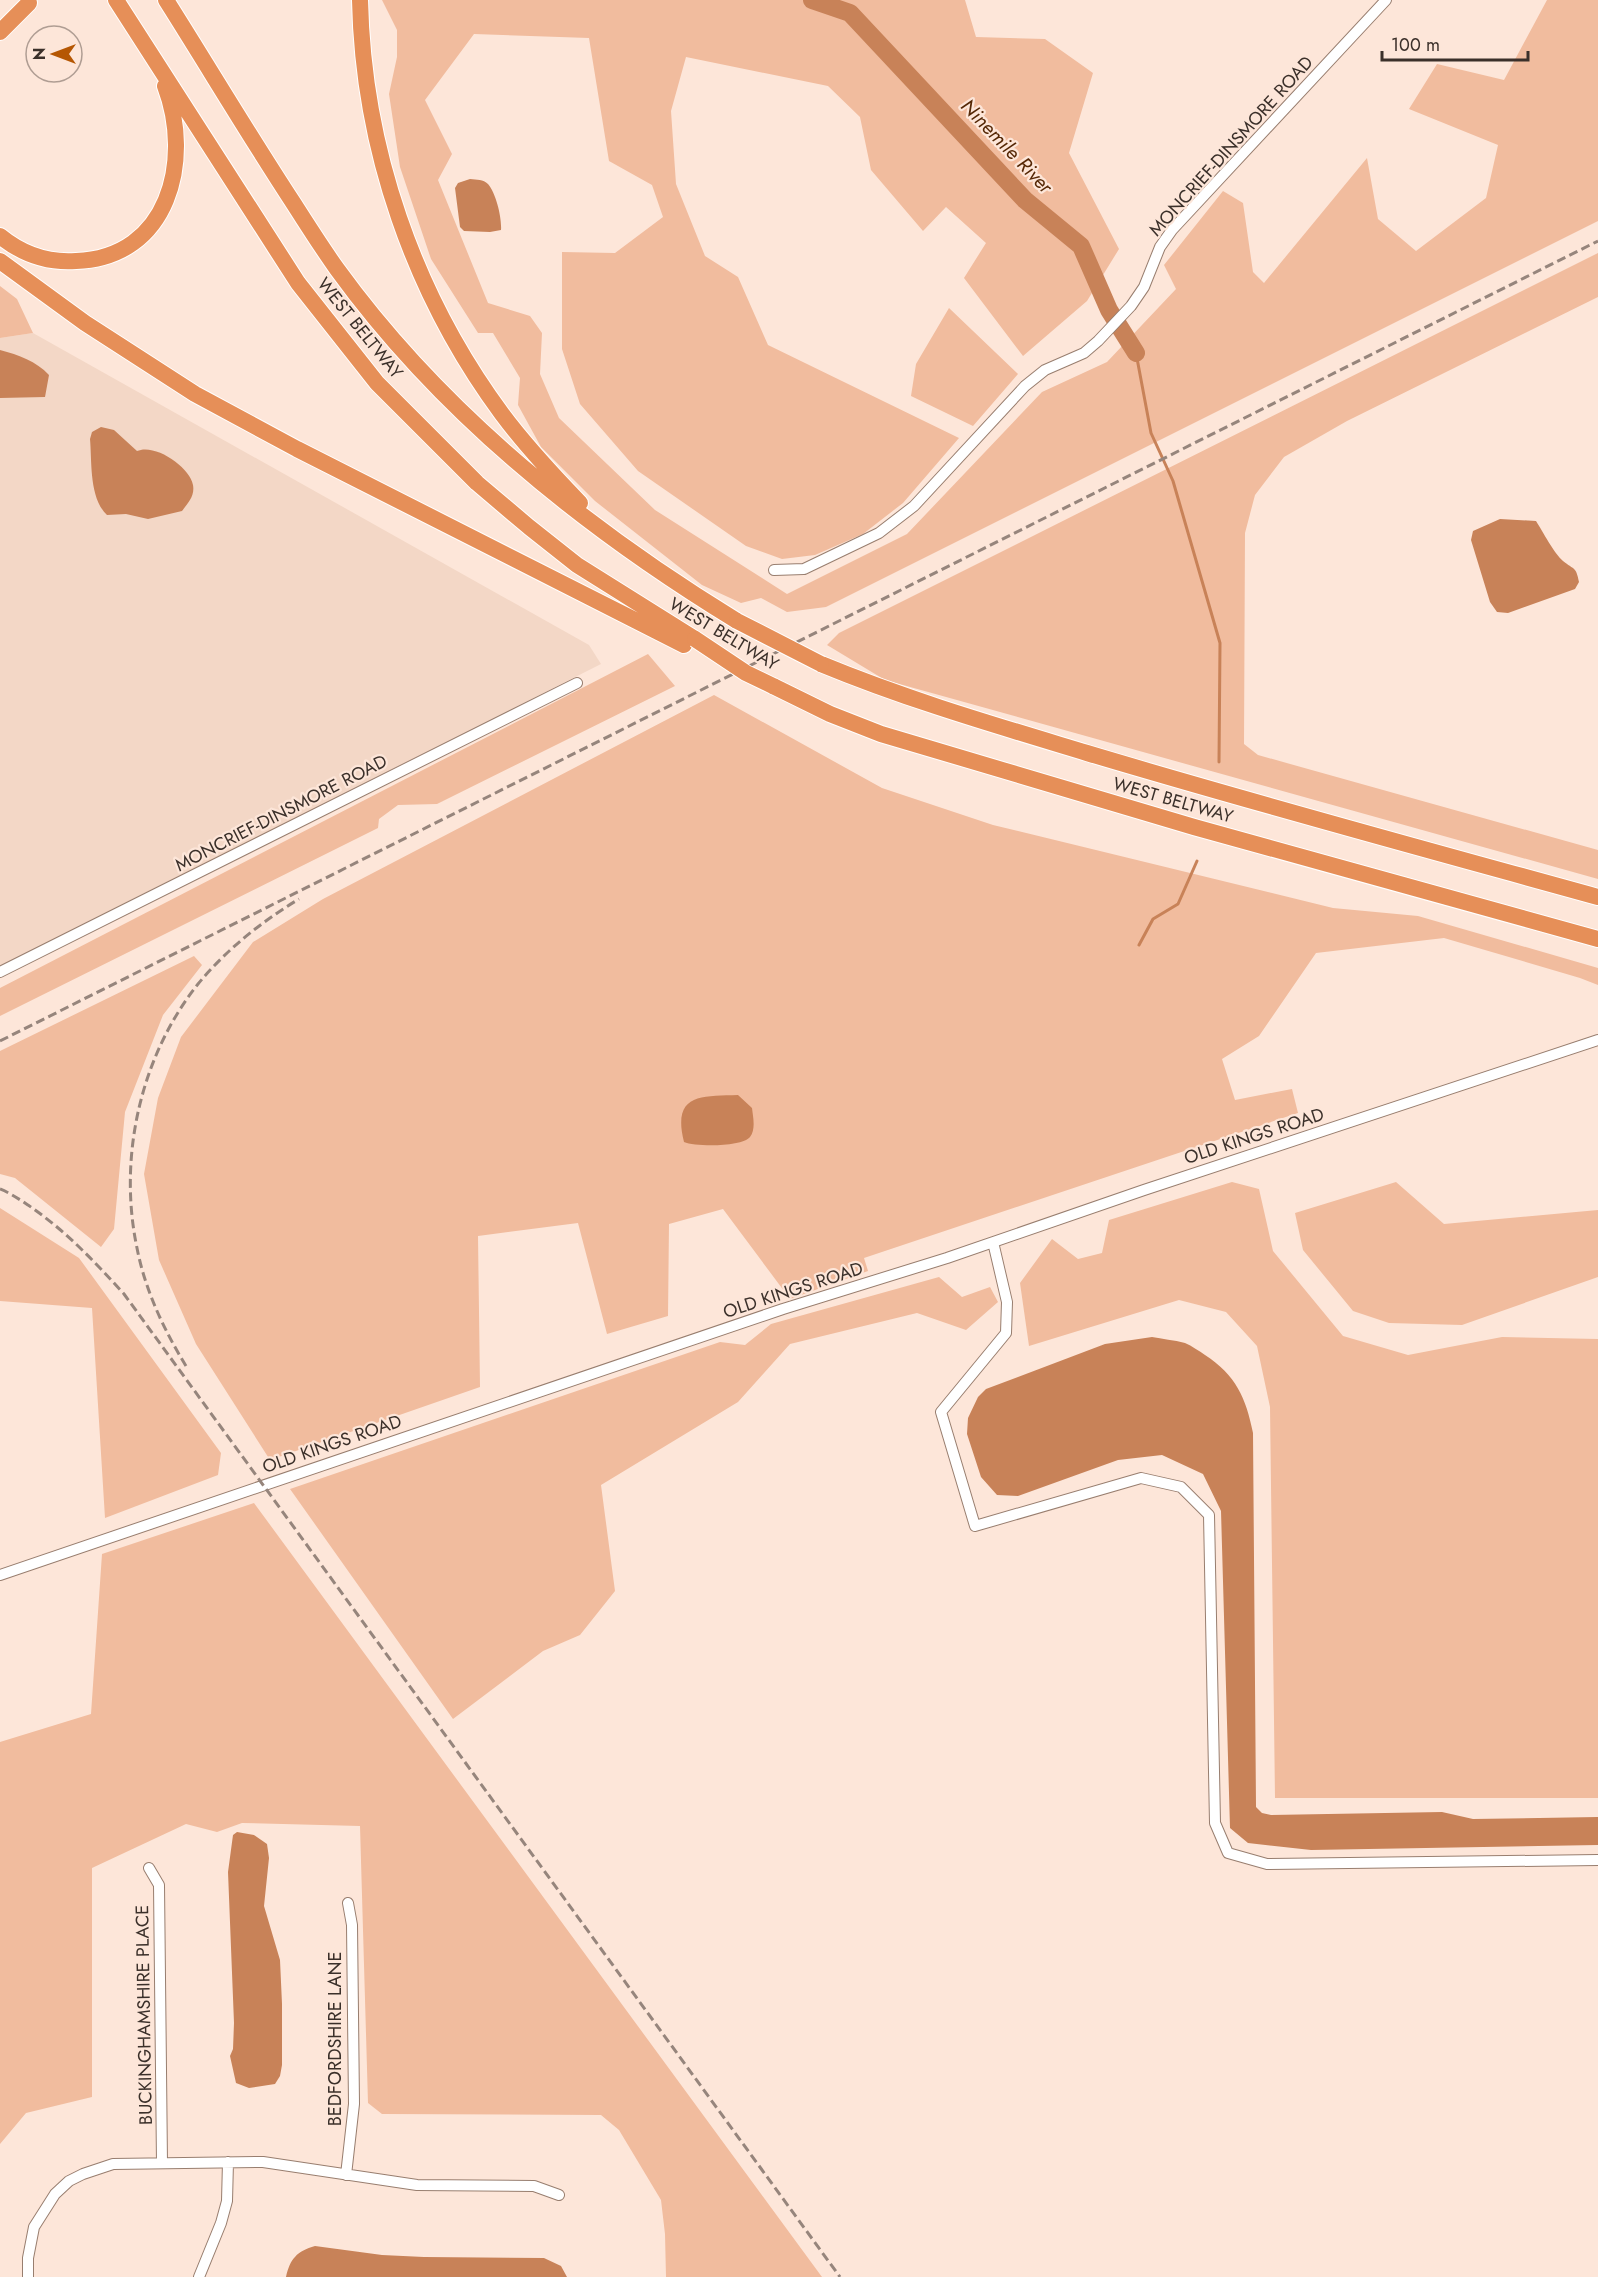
<svg xmlns="http://www.w3.org/2000/svg" width="1598" height="2277" viewBox="0 0 1598 2277" font-family="Jost,sans-serif">
<style>
.built{fill:#f3d7c6}
.green{fill:#f1bc9e}
.water{fill:#c88258}
.lines{fill:none;stroke-linecap:round;stroke-linejoin:round}
.stream{stroke:#c88258;stroke-width:3}
.river{stroke:#c88258;stroke-width:18}
.minor-casing{stroke:#987e6f;stroke-width:12}
.highway-casing{stroke:#fff;stroke-width:18}
.minor{stroke:#fff;stroke-width:10}
.highway{stroke:#e68f58;stroke-width:16}
.rail{stroke:#96857c;stroke-width:3;stroke-dasharray:9 4.5;stroke-linecap:butt}
.highway-bridge-casing{stroke:#fff;stroke-width:18;stroke-linecap:butt}
.highway-bridge{stroke:#e68f58;stroke-width:16}
.labels{text-anchor:middle;stroke-width:4.5;stroke-linejoin:round;paint-order:stroke}
.street-label{font-size:18px;fill:#3b302a;stroke:#fde6d9}
.water-label{font-size:20px;font-style:italic;fill:#562806;stroke:#fde6d9}
</style>
<rect width="100%" height="100%" fill="#fde6d9"/>
<!-- built -->
<path class="built" d="M33,333L589,645L601,664L0,967V338Z"/>
<!-- green -->
<path class="green" d="M382,0H965L976,37L1045,39L1093,73L1069,153L1119,249L1087,301L1023,356L964,278L986,243L946,207L923,231L871,170L860,117L828,86L686,57L671,111L676,184L705,256L738,277L768,345L959,438L903,503L863,534L815,555L782,559L746,546L638,471L580,404L562,349V252L615,253L663,217L652,185L609,161L589,38L474,34L425,100L452,154L438,180L488,303L530,316L542,333L540,374L559,418L655,510L787,594L907,534L1042,392L1107,362L1176,289L1164,265L1223,191L1243,203L1253,272L1264,283L1367,158L1378,219L1416,251L1486,198L1498,145L1409,109L1437,64L1504,80L1547,0H1598V221L826,607L787,612L761,598L741,603L702,585L595,501L541,447L518,405L520,378L493,333H478L431,259L400,167L389,94L397,57V30Z
M1598,253V297L1347,421L1284,457L1255,495L1245,533L1244,744L1258,755L1598,850V879L885,680L827,645L839,633Z
M0,286L17,299L33,333L0,338Z
M949,308L1018,374L973,426L911,396L916,364Z
M648,654L675,686L437,804L398,805L379,819L378,828L0,1016V988Z
M714,695L882,788L993,825L1333,908L1418,916L1598,968V985L1580,978L1444,938L1316,953L1259,1036L1222,1059L1235,1100L1292,1089L1298,1113L864,1258L868,1271L790,1299L723,1209L669,1224L668,1316L607,1334L578,1223L478,1236L480,1387L270,1460L196,1344L159,1260L144,1174L158,1098L181,1037L253,942L323,899Z
M194,956L202,965L163,1015L125,1112L114,1229L101,1247L15,1178L0,1174V1051Z
M1232,1182L1259,1189L1273,1251L1343,1336L1408,1355L1502,1337L1598,1339V1798H1275L1270,1407L1257,1346L1226,1312L1179,1300L1029,1346L1020,1283L1052,1239L1078,1259L1102,1253L1109,1220Z
M1396,1182L1444,1224L1598,1210V1277L1462,1325L1389,1323L1353,1311L1303,1250L1295,1213Z
M0,1208L79,1258L221,1453L218,1475L105,1518L92,1308L0,1301Z
M939,1277L962,1297L990,1287L998,1302L966,1330L917,1313L790,1344L738,1402L601,1485L615,1591L580,1635L543,1651L453,1719L290,1489L720,1342L745,1345L771,1324Z
M254,1503L822,2277H666L665,2234L661,2200L619,2130L601,2115L382,2114L368,2103L360,1826L242,1823L217,1832L186,1824L92,1868V2097L26,2113L0,2144V1742L91,1714L102,1554Z"/>
<!-- water -->
<path class="water" d="M470,179C477,180 483,179 488,184C496,193 502,218 501,230L490,232L464,231L460,227L455,188L458,183Z
M0,350C19,355 36,361 49,375L45,397L0,398Z
M101,427L114,430L137,451C155,443 190,467 193,485C195,496 188,503 182,511L148,519L126,514L107,515C89,498 92,462 90,439L92,432Z
M1500,519L1536,521C1543,532 1554,553 1563,561C1574,570 1576,566 1579,582L1575,589L1508,613L1497,612L1490,602L1471,540L1473,531Z
M738,1095L752,1108C753,1117 756,1129 750,1137C742,1147 696,1147 684,1142C672,1094 700,1096 738,1095Z
M1152,1337C1162,1339 1174,1340 1185,1343C1192,1346 1199,1351 1205,1355C1236,1375 1246,1398 1253,1433L1256,1807L1262,1813L1271,1815L1442,1812L1473,1819L1598,1817V1845L1311,1850L1248,1843L1230,1828L1221,1511L1203,1474L1162,1455L1118,1460L1018,1496L997,1495L981,1477L967,1434L968,1418L978,1397L986,1389L1105,1344Z
M237,1832L254,1835L267,1844L269,1858L264,1906L280,1960L282,2004V2065L280,2076L275,2084L249,2088L236,2083L230,2056L233,2049L234,2023L228,1872L233,1835Z
M315,2246L382,2255L424,2257L544,2258L561,2266L567,2277H286C290,2259 297,2251 315,2246Z"/>
<g class="lines">
<!-- stream -->
<path class="stream" d="M1136,353L1151,433L1173,481L1220,643L1219,762
M1139,945L1153,919L1178,904L1197,861"/>
<!-- river -->
<path class="river" d="M812,0L850,13L1025,200L1081,246L1109,310L1136,353"/>
<!-- minor casing -->
<g class="minor-casing">
<path id="minor" d="M774,570L804,569L879,533L914,506L1025,386L1045,370L1084,353L1098,341L1131,306L1144,287L1160,247L1172,230L1386,0
M0,972L577,683
M993,1242L1007,1302L1006,1333L941,1412L975,1526L1141,1478L1181,1487L1209,1515L1215,1823L1228,1853L1267,1864L1598,1860
M0,1575L783,1309L947,1258L1144,1190L1598,1040
M149,1868L159,1885L162,2163
M346,2175L354,2104L352,1925L348,1903
M28,2277V2258L34,2227L55,2194L69,2181L83,2174L113,2164L263,2162L417,2185L534,2186L559,2195
M199,2277L221,2223L227,2201L228,2162"/>
</g>
<!-- highway casing -->
<g class="highway-casing">
<path id="highway" d="M116,0L298,283L377,383L477,483L529,527L577,565L695,639
M166,0C209,68 250,137 294,204C308,226 322,248 337,269C442,414 585,528 737,621
M360,0C363,148 414,295 502,414C525,445 553,475 580,503
M0,32L29,3
M0,236C22,254 48,263 76,261C169,258 193,160 165,86
M0,261L85,323L195,394L297,449L684,645
M821,664C908,700 998,726 1087,753C1257,804 1428,850 1598,897
M773,686L830,714L881,734L1194,827L1598,939"/>
</g>
<!-- minor -->
<use href="#minor" class="minor"/>
<!-- highway -->
<use href="#highway" class="highway"/>
<!-- rail -->
<path class="rail" d="M0,1041L1598,241
M0,1189C10,1193 19,1199 28,1205C66,1231 94,1261 124,1294L840,2277
M186,1366C164,1330 145,1290 137,1248C118,1158 140,1057 198,984C226,950 261,922 299,899"/>
<!-- highway-bridge casing -->
<g class="highway-bridge-casing">
<path id="highway-bridge" d="M737,621L821,664
M695,639L746,673L773,686"/>
</g>
<!-- highway-bridge -->
<use href="#highway-bridge" class="highway-bridge"/>
</g>
<g class="labels">
<!-- street labels -->
<g class="street-label">
<text transform="translate(1231 146) rotate(-48)" y="6">MONCRIEF-DINSMORE ROAD</text>
<text transform="translate(360 328) rotate(51)" y="6">WEST BELTWAY</text>
<text transform="translate(724 634) rotate(31)" y="6">WEST BELTWAY</text>
<text transform="translate(1173 800) rotate(16)" y="6">WEST BELTWAY</text>
<text transform="translate(281 813) rotate(-27)" y="6">MONCRIEF-DINSMORE ROAD</text>
<text transform="translate(1254 1136) rotate(-18)" y="6">OLD KINGS ROAD</text>
<text transform="translate(793 1290) rotate(-18)" y="6">OLD KINGS ROAD</text>
<text transform="translate(332 1444) rotate(-19)" y="6">OLD KINGS ROAD</text>
<text transform="translate(144 2015) rotate(-91)" y="6">BUCKINGHAMSHIRE PLACE</text>
<text transform="translate(335 2039) rotate(-90)" y="6">BEDFORDSHIRE LANE</text>
</g>
<!-- water labels -->
<g class="water-label">
<text transform="translate(1007 146) rotate(46)" y="7">Ninemile River</text>
</g>
</g>
<!-- north arrow -->
<g transform="translate(54 54) rotate(270)"><circle r="28" fill="#fde6d9" stroke="#af9d93" stroke-width="1.5"/>
<path d="M0-4.5L10 22L0 15L-10 22Z" fill="#b55703"/>
<text y="-9" font-size="16" font-weight="bold" text-anchor="middle" fill="#3b302a">N</text>
</g>
<!-- scale -->
<path d="M1382 51v9h146v-9" fill="none" stroke="#3b302a" stroke-width="3"/>
<text x="1391" y="51" font-size="18" fill="#3b302a" stroke="#fde6d9" stroke-width="4.5" paint-order="stroke">100 m</text>
</svg>
